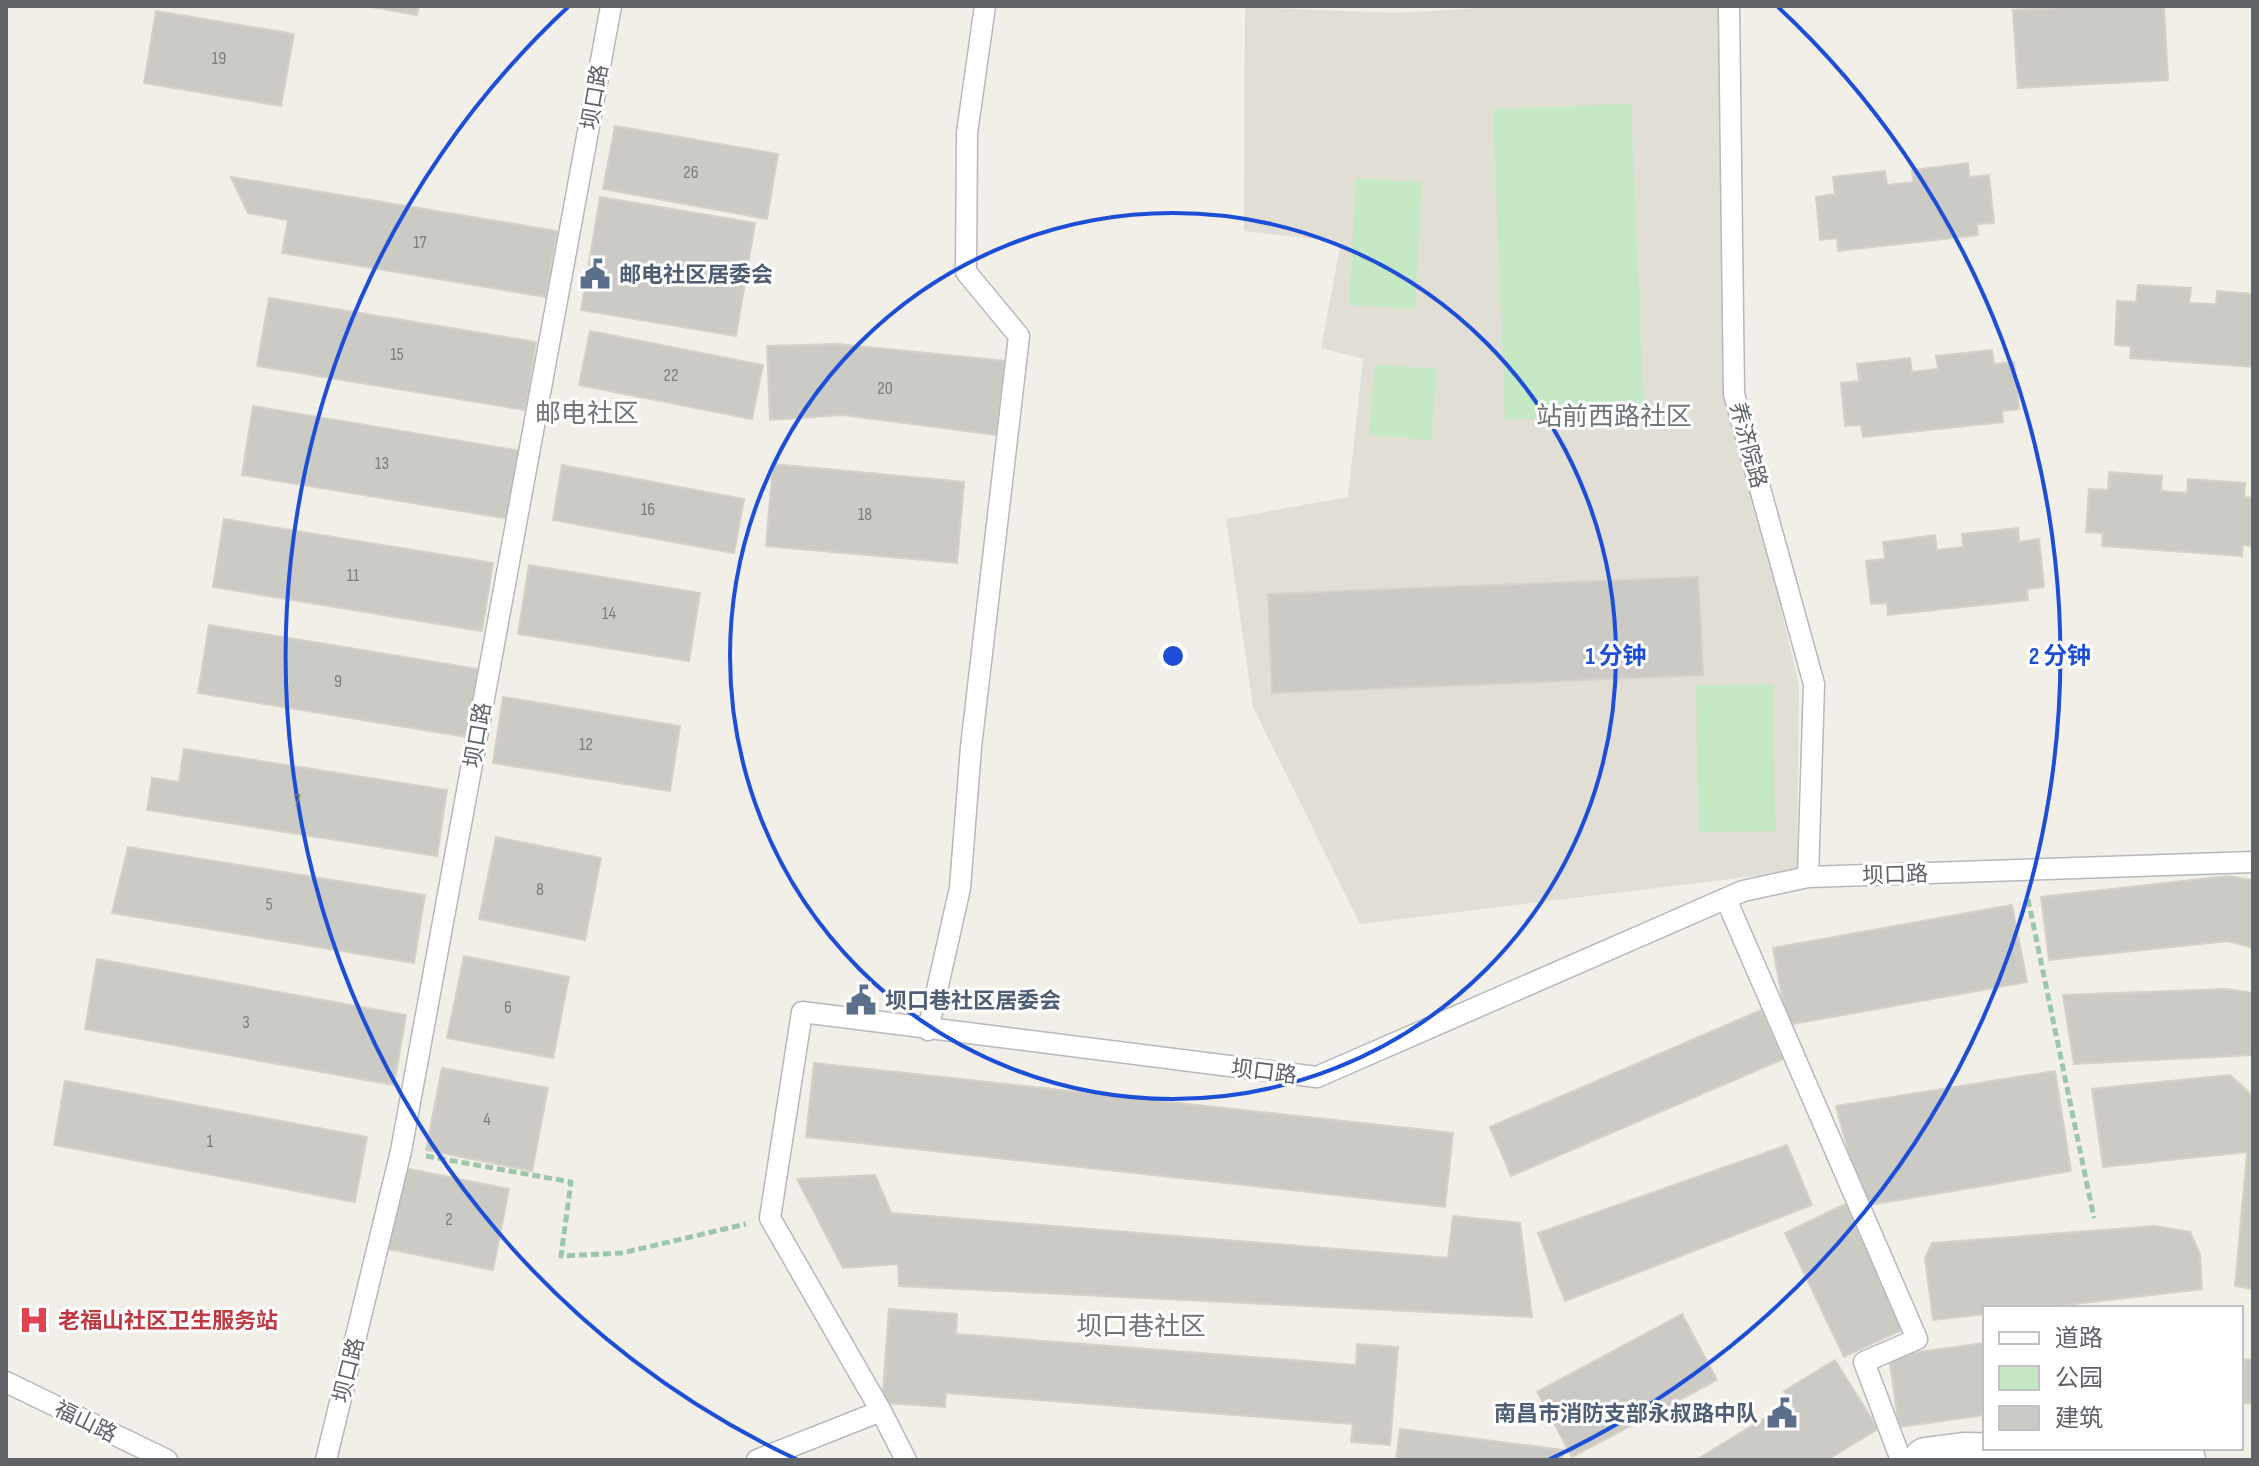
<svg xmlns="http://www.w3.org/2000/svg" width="2259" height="1466" viewBox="0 0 2259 1466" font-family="'Sofia Sans Condensed','Noto Sans SC',sans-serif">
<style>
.education{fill:#e1ded6}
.green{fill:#c5e8c5}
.building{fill:#cccac5;stroke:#d6d1c6;stroke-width:2}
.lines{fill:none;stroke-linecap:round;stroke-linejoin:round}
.lane-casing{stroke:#b5b8bc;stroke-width:23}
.secondary-casing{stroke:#b6babf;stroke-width:47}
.path{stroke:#9cc7a9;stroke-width:5;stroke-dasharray:8 4;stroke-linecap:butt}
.lane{stroke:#fff;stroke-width:20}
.secondary{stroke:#fff;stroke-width:44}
.ring{fill:none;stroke:#1d4ed8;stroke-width:4}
.labels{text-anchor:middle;stroke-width:6;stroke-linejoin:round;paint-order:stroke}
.number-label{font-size:18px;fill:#7a7d7f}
.street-label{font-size:22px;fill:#5f6368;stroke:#fff}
.service-label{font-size:22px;font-weight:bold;fill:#4e5e75;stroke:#fff;text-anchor:start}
.health-label{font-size:22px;font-weight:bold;fill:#be3a42;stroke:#fff;text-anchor:start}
.quarter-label{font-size:26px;fill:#70757a;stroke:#fff}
.centre{fill:#1d4ed8;stroke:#fff;stroke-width:4}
.ring-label{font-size:24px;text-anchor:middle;font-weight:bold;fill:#1d4ed8;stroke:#fff;stroke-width:6;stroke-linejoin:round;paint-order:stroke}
</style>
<rect width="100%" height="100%" fill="#f1efe8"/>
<!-- education -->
<path class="education" d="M1511,6H1720L1730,394L1799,685L1797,871L1360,924L1253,707L1226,519L1348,497L1363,359L1321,348L1341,242L1244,231L1245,7L1397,13Z"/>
<!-- green -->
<path class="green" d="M1631,104L1644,414L1505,420L1493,109Z
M1356,178L1422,182L1415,309L1349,305Z
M1375,364L1437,369L1431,440L1369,435Z
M1773,684L1775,831L1699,832L1696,685Z"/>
<!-- building -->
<path class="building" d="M366,6H419L417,15Z
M2095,6H2164L2168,80L2018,88L2013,10Z
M156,11L294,34L281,106L144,83Z
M615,126L778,154L767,219L603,189Z
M1968,163L1969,177L1989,175L1994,223L1977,224L1978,235L1838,251L1837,238L1820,240L1816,197L1835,194L1833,177L1885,171L1887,185L1913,182L1912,170Z
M231,177L557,231L546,297L282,253L288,220L248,213Z
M600,197L755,223L736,336L581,310Z
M2138,285L2191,288L2189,303L2216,304L2217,291L2253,294V367L2130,358L2131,346L2115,345L2117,301L2136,302Z
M269,298L536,342L525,410L257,366Z
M590,331L763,365L752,419L579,385Z
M838,344L1005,361L996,435L843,415L770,420L767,346Z
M1992,350L1994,364L2014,362L2019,409L2002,411L2003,422L1863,437L1861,425L1845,426L1841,383L1859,381L1857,364L1910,358L1912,372L1938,369L1936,356Z
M253,406L521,451L510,519L242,475Z
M773,464L964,482L957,563L766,546Z
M562,465L744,499L734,553L553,520Z
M2109,472L2162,476L2161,491L2187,493L2188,479L2245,483L2244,497L2253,498V546L2243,545L2242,556L2102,546L2103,533L2086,532L2089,489L2108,490Z
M224,519L493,563L482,631L213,587Z
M2018,528L2019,542L2039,539L2044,587L2027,589L2028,600L1888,615L1887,603L1871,604L1866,561L1885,559L1883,542L1935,535L1937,550L1963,547L1962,534Z
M529,565L700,593L689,661L518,634Z
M1698,577L1703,675L1272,693L1268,594Z
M209,625L478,669L467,737L198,693Z
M503,697L680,726L670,791L493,763Z
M184,749L447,790L437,856L147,810L152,778L179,782Z
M496,837L601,858L585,940L479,919Z
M128,847L425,895L414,963L112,913Z
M2228,876L2253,880V948L2228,941L2049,960L2041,897Z
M2012,905L2027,982L1787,1025L1773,948Z
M464,956L569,977L553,1058L447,1038Z
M97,959L406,1015L394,1085L85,1029Z
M2226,989L2253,993V1055L2074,1064L2063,995Z
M1761,1010L1783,1059L1511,1176L1490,1127Z
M814,1063L1453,1133L1445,1207L806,1137Z
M442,1068L548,1088L532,1171L426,1150Z
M2055,1071L2071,1171L1863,1206L1836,1106Z
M2230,1075L2253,1096V1289L2235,1286L2247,1152L2103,1167L2092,1089Z
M65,1081L367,1137L355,1202L54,1145Z
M1787,1145L1812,1205L1565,1301L1538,1233Z
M404,1168L509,1189L493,1270L388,1249Z
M875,1175L891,1213L1448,1258L1453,1216L1520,1223L1532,1317L899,1286L898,1264L843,1268L797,1179Z
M1845,1204L1904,1329L1844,1357L1785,1233Z
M2155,1226L2190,1232L2200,1254L2202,1289L2040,1308H1985V1314L1933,1320L1925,1258L1932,1243Z
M889,1309L957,1314L956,1334L1356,1365L1357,1344L1398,1347L1390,1445L1351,1442L1353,1424L946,1393L945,1407L882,1403Z
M1682,1314L1717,1380L1572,1457L1537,1392Z
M1985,1343V1415L1899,1427L1889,1356Z
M2241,1359L2253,1360V1404L2241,1403Z
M1835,1360L1878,1429L1827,1460H1696L1776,1411L1784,1423L1794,1408L1784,1391Z
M1400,1429L1564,1450L1562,1460H1396Z"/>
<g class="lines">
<!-- lane casing -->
<g class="lane-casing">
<path id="lane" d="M1729,6L1734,394L1814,684L1808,877
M1726,899L1917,1339L1864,1362L1901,1460
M928,1030L960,888L971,747L1019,336L966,272L967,133L985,6
M6,1382L167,1460
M881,1411L906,1460
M326,1460L401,1151L611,6
M757,1460L881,1411L770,1218L802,1012L1317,1077L1743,891L1808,877L2253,862"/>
</g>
<!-- secondary casing -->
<g class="secondary-casing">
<path id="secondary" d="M1926,1460L1964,1455L2183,1460"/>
</g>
<!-- path -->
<path class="path" d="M2028,899L2094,1218
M426,1156L571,1182L561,1256L622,1253L746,1224"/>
<!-- lane -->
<use href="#lane" class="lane"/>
<!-- secondary -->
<use href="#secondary" class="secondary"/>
</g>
<!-- distance rings -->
<g class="ring">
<circle cx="1173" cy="656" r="443"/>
<path d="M798 1460A887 887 0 0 1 568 7M1778 7A887 887 0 0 1 1548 1460"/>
</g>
<!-- icons -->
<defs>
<g id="civic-bare" transform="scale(2.4)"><path d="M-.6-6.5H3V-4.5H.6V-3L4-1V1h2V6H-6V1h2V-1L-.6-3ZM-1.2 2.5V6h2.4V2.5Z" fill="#5c6f8a" stroke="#fff" stroke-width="2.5" paint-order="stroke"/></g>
<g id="hospital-bare" transform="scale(2.4)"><path d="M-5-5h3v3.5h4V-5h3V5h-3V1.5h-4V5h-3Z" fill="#e0444e" stroke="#fff" stroke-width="2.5" paint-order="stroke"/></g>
</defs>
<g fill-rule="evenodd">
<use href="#civic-bare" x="595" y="274"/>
<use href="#civic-bare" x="861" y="1000"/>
<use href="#hospital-bare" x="34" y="1320"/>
<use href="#civic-bare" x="1782" y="1413"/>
</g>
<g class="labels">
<!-- number labels -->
<g class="number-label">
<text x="219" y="64">19</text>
<text x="691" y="178">26</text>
<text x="420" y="248">17</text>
<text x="397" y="360">15</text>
<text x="671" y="381">22</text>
<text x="885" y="394">20</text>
<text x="382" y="469">13</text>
<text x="648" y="515">16</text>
<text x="865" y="520">18</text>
<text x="353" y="581">11</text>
<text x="609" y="619">14</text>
<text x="338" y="687">9</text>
<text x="586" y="750">12</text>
<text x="297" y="806">7</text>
<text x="540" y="895">8</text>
<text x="269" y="910">5</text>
<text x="508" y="1013">6</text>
<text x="246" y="1028">3</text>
<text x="487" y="1125">4</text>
<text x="210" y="1147">1</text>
<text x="449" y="1225">2</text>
</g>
<!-- street labels -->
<g class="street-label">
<text transform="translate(594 97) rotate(-80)" y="8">坝口路</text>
<text transform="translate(1749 445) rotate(75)" y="8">养济院路</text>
<text transform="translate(477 735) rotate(-80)" y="8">坝口路</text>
<text transform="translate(1895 874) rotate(-2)" y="8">坝口路</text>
<text transform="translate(1264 1071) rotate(7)" y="8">坝口路</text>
<text transform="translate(348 1370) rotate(-76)" y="8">坝口路</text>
<text transform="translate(86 1421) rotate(26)" y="8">福山路</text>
</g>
<!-- service labels -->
<g class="service-label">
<text x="619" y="282">邮电社区居委会</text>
<text x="885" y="1008">坝口巷社区居委会</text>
<text x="1758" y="1421" text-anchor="end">南昌市消防支部永叔路中队</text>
</g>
<!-- health labels -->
<g class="health-label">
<text x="58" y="1328">老福山社区卫生服务站</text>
</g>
<!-- quarter labels -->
<g class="quarter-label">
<text x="587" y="422">邮电社区</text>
<text x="1614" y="425">站前西路社区</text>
<text x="1141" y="1335">坝口巷社区</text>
</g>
</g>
<circle cx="1173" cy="656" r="12" class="centre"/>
<g class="ring-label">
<text x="1616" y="664">1 分钟</text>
<text x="2060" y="664">2 分钟</text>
</g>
<!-- border -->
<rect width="2259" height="1466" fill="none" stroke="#5f6368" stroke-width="16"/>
<!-- legend -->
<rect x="1983" y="1306" width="260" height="144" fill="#ffffff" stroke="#bfc1c3" stroke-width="2"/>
<rect x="1999" y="1332" width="40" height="12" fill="#ffffff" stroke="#bfc1c3" stroke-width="2"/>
<text x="2055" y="1346" font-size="24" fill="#5f6368">道路</text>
<rect x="1999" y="1366" width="40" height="24" fill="#c5e8c5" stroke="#bfc1c3" stroke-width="2"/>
<text x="2055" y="1386" font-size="24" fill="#5f6368">公园</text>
<rect x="1999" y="1406" width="40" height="24" fill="#cccac5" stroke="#bfc1c3" stroke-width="2"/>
<text x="2055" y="1426" font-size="24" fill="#5f6368">建筑</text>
</svg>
